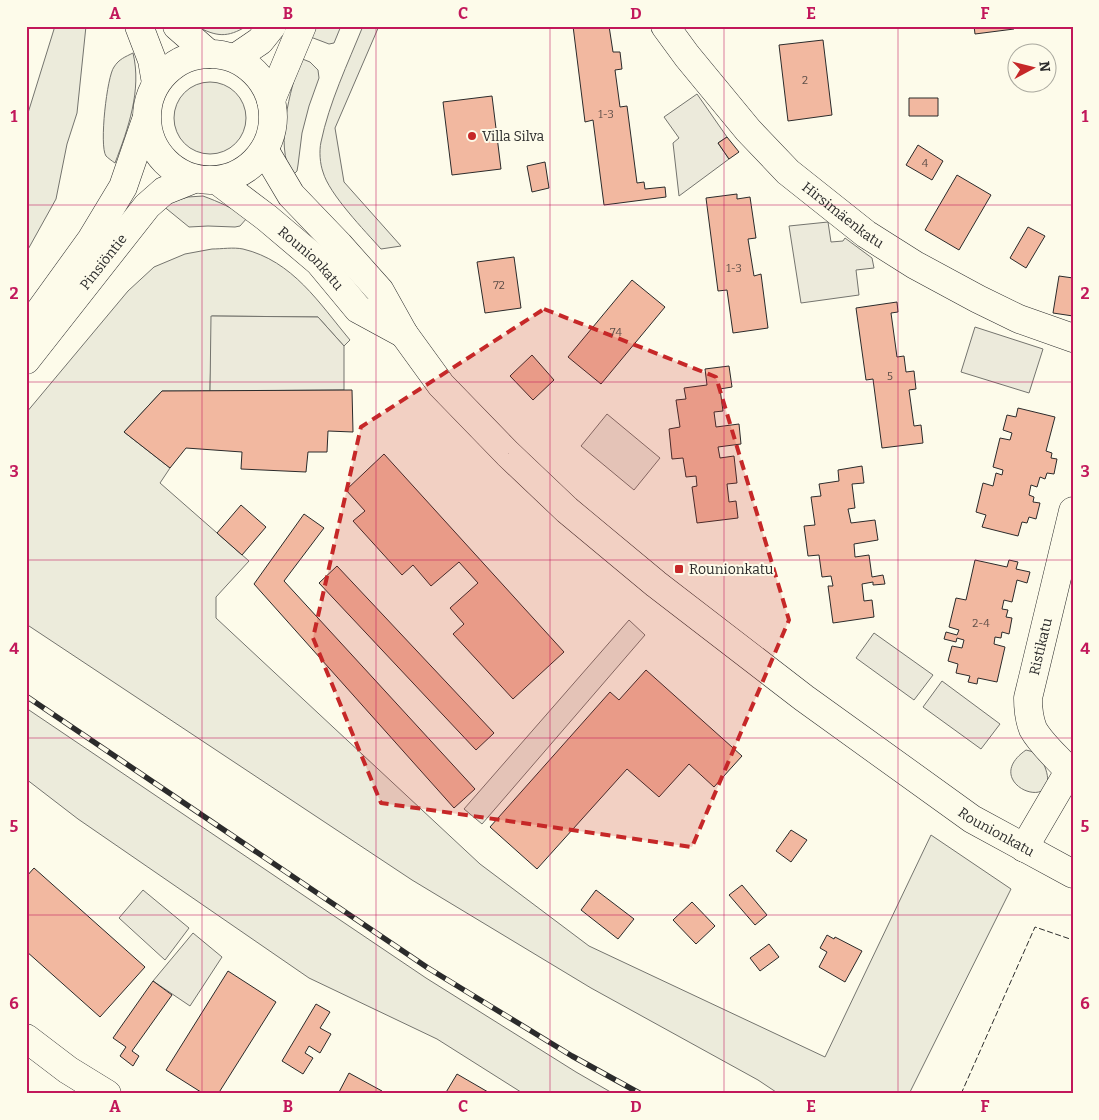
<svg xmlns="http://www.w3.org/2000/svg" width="1099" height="1120" viewBox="0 0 1099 1120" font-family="Bitter,serif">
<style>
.green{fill:#ecebdb;stroke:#74746e}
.parking{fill:#eceadb;stroke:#74746e}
.building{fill:#f2b8a0;stroke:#2b2b2b}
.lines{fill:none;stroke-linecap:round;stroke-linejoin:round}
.minor-casing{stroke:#2b2b2b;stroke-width:29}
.major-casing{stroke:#2b2b2b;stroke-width:29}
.minor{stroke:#fdfbea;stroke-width:28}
.major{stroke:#fdfbea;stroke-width:28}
.rail-casing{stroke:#2b2b2b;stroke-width:5.5}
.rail{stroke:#fdfbea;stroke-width:4;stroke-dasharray:11;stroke-linecap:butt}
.fence{stroke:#2b2b2b;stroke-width:1;stroke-dasharray:6 2.5;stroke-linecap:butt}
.marked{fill:#c62828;fill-opacity:0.2;stroke:#c62828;stroke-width:4;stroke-dasharray:10 6;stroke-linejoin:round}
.grid{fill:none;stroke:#c2185b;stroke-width:1;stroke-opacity:0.55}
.poi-dot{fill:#c62828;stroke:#fdfbea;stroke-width:2}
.labels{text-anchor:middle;stroke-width:4;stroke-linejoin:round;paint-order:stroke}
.number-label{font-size:11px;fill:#5d4e48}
.poi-label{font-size:14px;fill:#2b2b2b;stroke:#fdfbea;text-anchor:start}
.street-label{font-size:14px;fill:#2b2b2b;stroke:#fdfbea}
.neatline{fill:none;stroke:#c2185b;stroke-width:2}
.grid-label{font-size:16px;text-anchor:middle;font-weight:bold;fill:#c2185b}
</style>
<rect width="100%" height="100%" fill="#fdfbea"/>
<!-- green -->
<path class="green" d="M55,26H86L77,113L67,144L56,199L26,253V114L28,113Z
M196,26H247C227,38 217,37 196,26Z
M313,26H341L334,43L329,44L308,36Z
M363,26H379L335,128L344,182L401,246L381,249C365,231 329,194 323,172C320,164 319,151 321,142C329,103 348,63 363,26Z
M133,53C142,90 128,129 115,163C112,161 108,158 106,156C99,146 107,76 114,67C119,59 125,57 133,53Z
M300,58L310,62L318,70L319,78L309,106L302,133L298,165L297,171L292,176C274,142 291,92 300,58Z
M174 118a36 36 0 1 1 72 0a36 36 0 1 1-72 0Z
M203,196C219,202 233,208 247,218L240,226L235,227L208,226L189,227L162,205L188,197Z
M212,249C222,249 233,247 243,249C293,261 319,303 350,340L344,346L318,317L212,316L210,391H162L124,432L170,468L160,483L249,561L216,597V618L480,864L589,946L825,1057L931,835L1011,889L909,1094H779L758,1080L591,988L412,880L26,624V413L128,291L154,267L185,254Z
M26,708L426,978L576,1072L614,1094H524L437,1039L309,978L78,819L26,779Z
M1026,750L1038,753C1079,822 973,787 1026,750Z"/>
<!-- parking -->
<path class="parking" d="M697,94L727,137L718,143L729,159L679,196L673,143L679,138L664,117Z
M828,222L831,242L843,241L845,238L872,258L874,268L856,270L859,295L801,303L789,226Z
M211,316L318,317L344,346V390L210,391Z
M975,327L1043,349L1029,393L961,372Z
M607,414L660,458L634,490L581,446Z
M629,620L645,635L482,824L464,809Z
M874,633L933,675L914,700L856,658Z
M942,681L1000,724L981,749L923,707Z
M143,890L189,928L165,960L119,918Z
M193,933L222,957L190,1006L153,981Z"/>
<!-- building -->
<path class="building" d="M573,26H609L613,52H620L622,69L615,70L620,107L627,106L637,183L644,182L645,189L665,187L666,197L604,205L593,120L585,122Z
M974,26H1013L1014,29L975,34Z
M823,40L832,115L788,121L779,45Z
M26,77H28V105H26Z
M492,96L501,169L452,175L443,102Z
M909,98H938V116H909Z
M727,137L739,152L729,159L718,143Z
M918,145L943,161L932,180L906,165Z
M545,162L549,188L532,192L527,166Z
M957,175L991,195L959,250L925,230Z
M737,194V199L750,197L756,238L748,239L754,276L761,274L768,328L733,333L727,290L718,291L706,198Z
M1028,227L1045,236L1026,268L1010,258Z
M514,257L521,308L485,313L477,262Z
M1059,276L1073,278V316L1053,313Z
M632,280L665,307L601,384L568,357Z
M897,302L898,312L891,313L897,357L904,356L906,372L914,371L916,389L909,390L914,426L921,425L923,443L882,448L873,379L866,380L856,308Z
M532,355L554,380L533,400L510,376Z
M729,366L732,387L720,389L723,411L714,412L716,427L739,424L741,444L718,447L720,458L734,456L737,483L727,484L729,502L736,501L738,518L697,523L692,487L697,486L696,476L686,477L683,458L672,459L669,429L680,427L676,400L686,399L684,388L707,385L705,369Z
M352,390L353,432L328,431L327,452H308L306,472L241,469L242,452L186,448L170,468L124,432L162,391Z
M1018,408L1055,417L1046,451L1052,453L1051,458L1057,459L1054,474L1047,473L1045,479L1040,477L1037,487L1031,485L1029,495L1034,497L1033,502L1040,503L1036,519L1029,517L1027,523L1022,522L1018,536L982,527L986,515L976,512L983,483L993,486L996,473L1002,475L1003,470L993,467L1000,438L1010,440L1012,433L1003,430L1007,415L1016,417Z
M384,454L564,652L513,699L453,634L464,624L450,608L478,583L459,562L431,586L413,565L402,575L353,521L365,511L346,490Z
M862,466L864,483L852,484L855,508L848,509L851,523L875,520L878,540L854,544L855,557L869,555L872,577L883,575L885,584L873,585V582L862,584L864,601L872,600L874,617L833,623L828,586H833L831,576L822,577L819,555L808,556L804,526L815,525L811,497L821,496L819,484L839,481L838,470Z
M241,505L266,527L242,555L217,533Z
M304,514L324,528L284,581L475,789L454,808L254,584Z
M975,560L1007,567L1009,560L1018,562L1016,569L1030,572L1027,583L1017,580L1012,602L1004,600L1002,609L1008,610L1006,617L1012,618L1009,634L1002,632L1001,638L995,637L994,644L1005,647L997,682L978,678L977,684L968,682L970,676L956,673L958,664L948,661L952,646L962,648L964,640L957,638L956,642L944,639L946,632L957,635L959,630L949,627L956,598L966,600Z
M337,566L494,733L476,750L319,583Z
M646,670L742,756L714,787L689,764L659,797L627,769L537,869L490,827L610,692L619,700Z
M791,830L807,840L791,862L776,851Z
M34,868L145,967L100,1017L26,951V877Z
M742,885L767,915L755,925L729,895Z
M596,890L634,919L618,939L581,910Z
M692,902L715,926L696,944L673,920Z
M827,935L834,939L835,937L862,951L845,982L819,967L827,952L820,948Z
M769,944L779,957L760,971L750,958Z
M228,971L276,1002L218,1094H204L166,1070Z
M153,981L172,995L132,1051L139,1056L133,1066L120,1056L126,1047L113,1038Z
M316,1004L330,1012L320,1028L331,1034L320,1053L309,1046L305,1053L313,1058L303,1074L282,1061Z
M349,1073L382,1091L381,1094H338Z
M457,1074L488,1092L486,1094H445Z"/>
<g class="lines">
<!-- minor casing -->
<g class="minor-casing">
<g id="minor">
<path id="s1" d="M665,26L687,56L748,130L788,172L866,234L915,265L978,299L1019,319L1073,338"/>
<path id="s2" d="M1069,771C1058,758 1041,744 1033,729C1029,719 1028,708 1028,698L1073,511"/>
<path d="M1024,848L1069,771L1073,770"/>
<path d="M26,1038L68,1070L107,1094"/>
</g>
</g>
<!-- major casing -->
<g class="major-casing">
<g id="major">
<path d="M139,26L152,60L156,83"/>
<path d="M177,26L209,54"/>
<circle cx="210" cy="117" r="63"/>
<path d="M235,58L260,41L272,26"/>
<path d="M271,100L302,26"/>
<path id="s3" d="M265,151L291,195L339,245L380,291L404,334L441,385L508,454L567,510L656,584L804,698L972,819L1073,874"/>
<path id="s4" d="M218,181L267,218L319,262L358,309L404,334"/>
<path d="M26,330L91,240L123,187L146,120"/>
<path id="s5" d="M26,360L147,206L164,191L194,179"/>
</g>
</g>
<!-- minor -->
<use href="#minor" class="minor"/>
<!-- major -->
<use href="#major" class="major"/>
<!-- rail casing -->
<g class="rail-casing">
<path id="rail" d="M26,696L428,968L572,1056L641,1094"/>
</g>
<!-- rail -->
<use href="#rail" class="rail"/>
<!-- fence -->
<path class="fence" d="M961,1094L1035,927L1073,940"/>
</g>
<!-- marked area -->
<path class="marked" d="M544,309L716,377L789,620L692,847L381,803L313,638L361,427Z"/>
<!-- grid -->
<path class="grid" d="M202,26V1094M376,26V1094M550,26V1094M724,26V1094M898,26V1094M26,205H1073M26,382H1073M26,560H1073M26,738H1073M26,915H1073"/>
<!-- markers -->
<g class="poi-dot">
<circle cx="472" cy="136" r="5"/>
<rect x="674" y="564" width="10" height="10" rx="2.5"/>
</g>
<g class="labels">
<!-- number labels -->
<g class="number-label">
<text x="805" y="84">2</text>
<text x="606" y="118">1-3</text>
<text x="925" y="167">4</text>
<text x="734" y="272">1-3</text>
<text x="499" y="289">72</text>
<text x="616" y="336">74</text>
<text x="890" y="380">5</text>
<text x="981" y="627">2-4</text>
</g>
<!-- poi labels -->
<g class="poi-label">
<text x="482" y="141">Villa Silva</text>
<text x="689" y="574">Rounionkatu</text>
</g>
<!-- street labels -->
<g class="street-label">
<text dy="5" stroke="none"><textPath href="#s1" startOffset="261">Hirsimäenkatu</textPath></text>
<text dy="5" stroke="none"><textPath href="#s4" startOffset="121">Rounionkatu</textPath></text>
<text dy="5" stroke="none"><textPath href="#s5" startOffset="125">Pinsiöntie</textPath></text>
<text dy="5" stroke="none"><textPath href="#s2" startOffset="140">Ristikatu</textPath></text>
<text dy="5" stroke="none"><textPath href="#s3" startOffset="1009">Rounionkatu</textPath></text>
</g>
</g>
<!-- border -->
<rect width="1099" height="1120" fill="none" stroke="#fdfbea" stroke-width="55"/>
<!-- north arrow -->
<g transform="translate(1032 68) rotate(83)"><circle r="24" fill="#fdfbea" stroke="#a9a89e"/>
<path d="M0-4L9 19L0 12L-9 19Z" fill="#c62828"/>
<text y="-8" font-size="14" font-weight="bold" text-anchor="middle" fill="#2b2b2b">N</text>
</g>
<rect x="28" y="28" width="1044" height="1064" class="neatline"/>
<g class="grid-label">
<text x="115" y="19">A</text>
<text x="288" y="19">B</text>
<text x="463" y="19">C</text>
<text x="636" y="19">D</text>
<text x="811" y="19">E</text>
<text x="985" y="19">F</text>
<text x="14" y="122">1</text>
<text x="1085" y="122">1</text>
<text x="14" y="299">2</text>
<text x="1085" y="299">2</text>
<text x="14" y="477">3</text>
<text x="1085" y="477">3</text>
<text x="14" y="654">4</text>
<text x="1085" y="654">4</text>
<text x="14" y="832">5</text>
<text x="1085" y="832">5</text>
<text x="14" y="1009">6</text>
<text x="1085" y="1009">6</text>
<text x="115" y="1112">A</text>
<text x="288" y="1112">B</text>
<text x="463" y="1112">C</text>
<text x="636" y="1112">D</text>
<text x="811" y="1112">E</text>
<text x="985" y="1112">F</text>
</g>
</svg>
